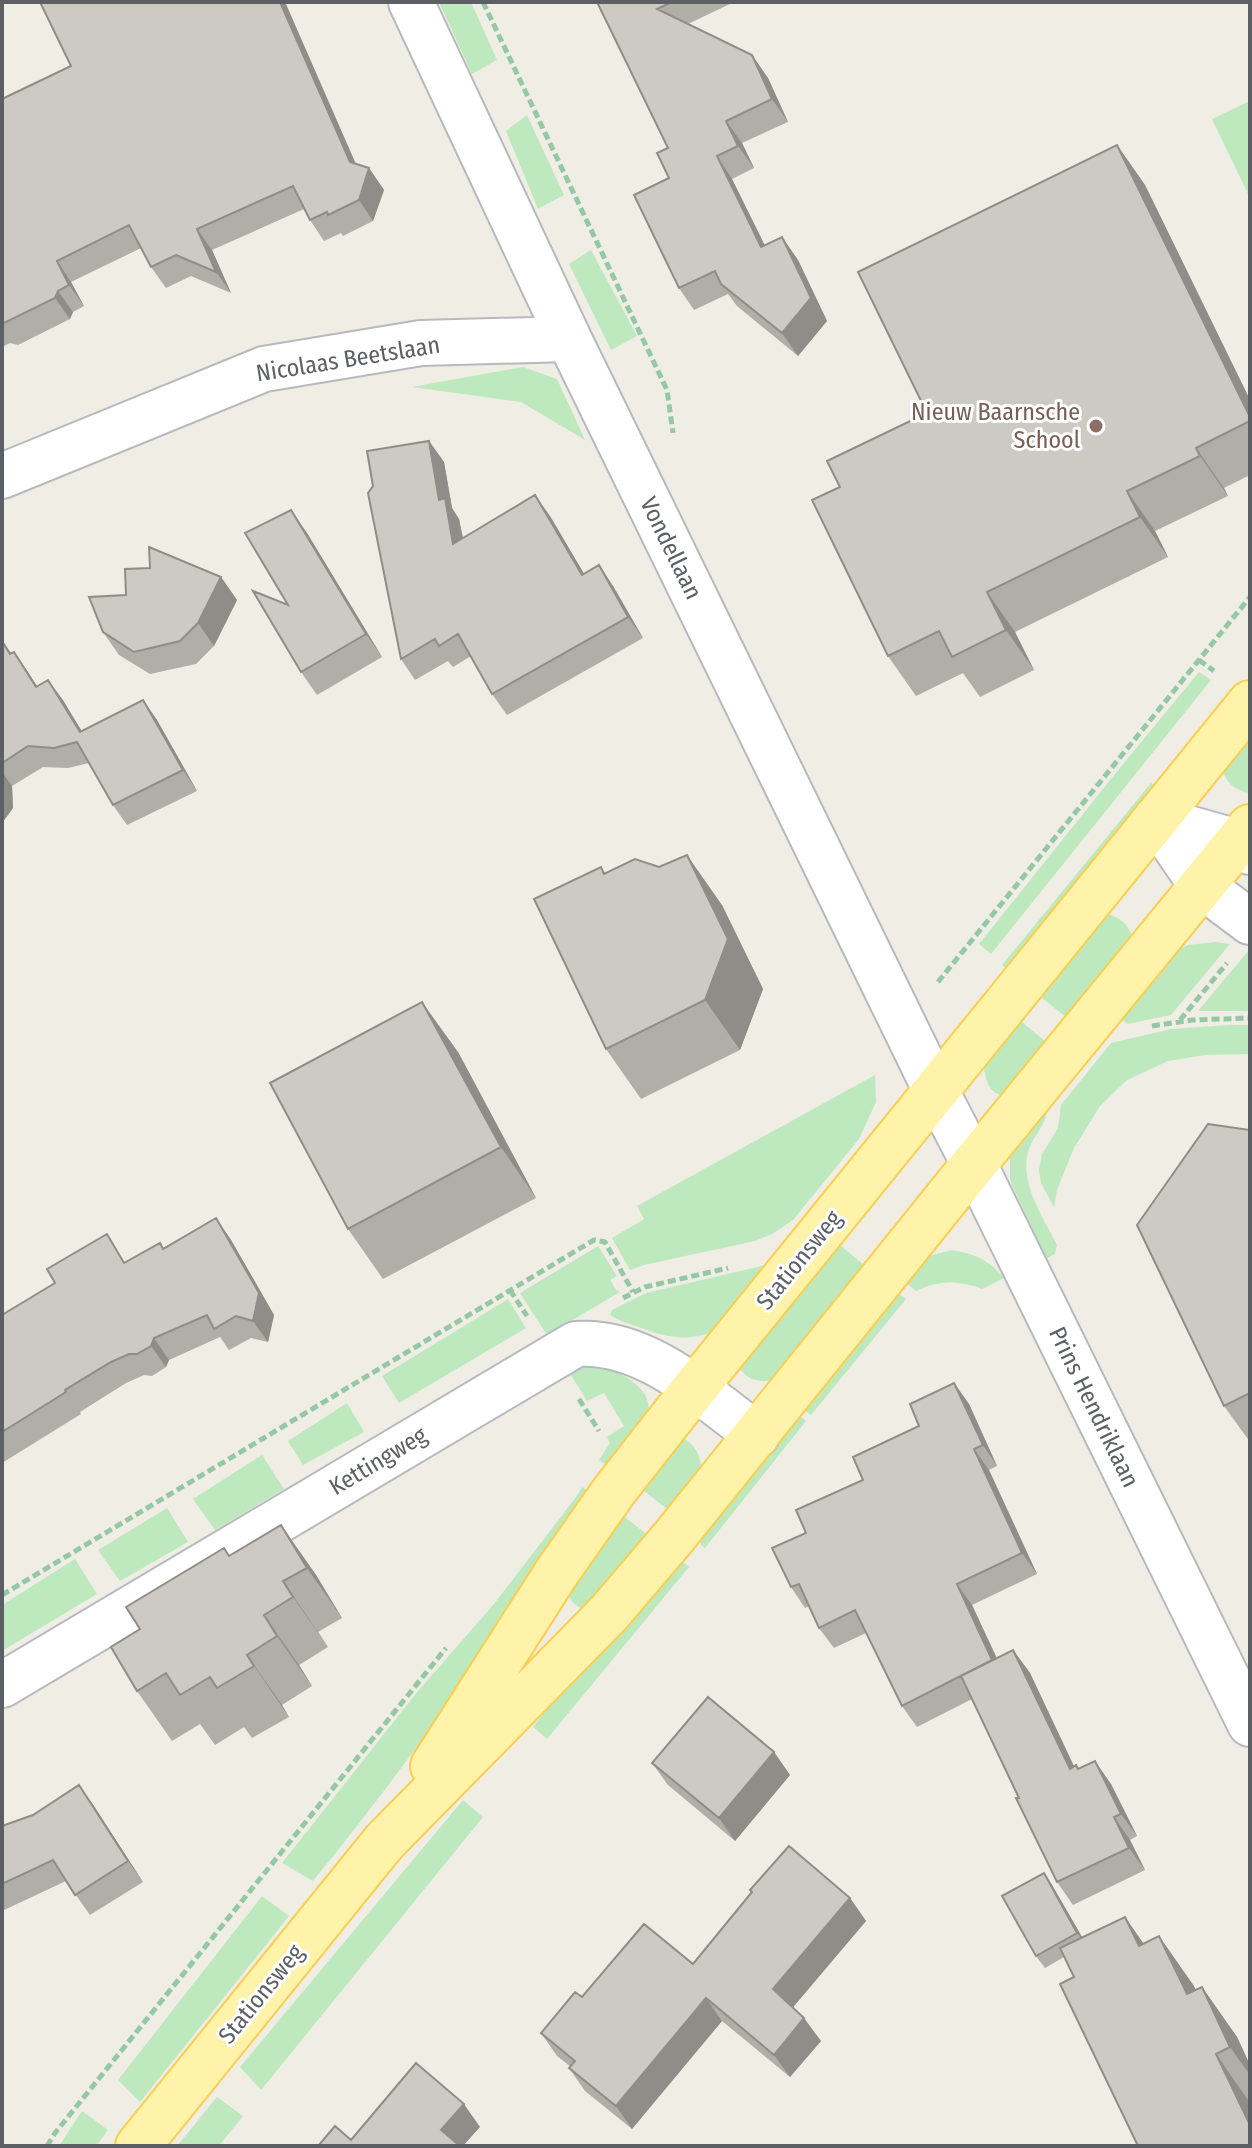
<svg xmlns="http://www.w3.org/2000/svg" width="1252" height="2148" viewBox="0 0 1252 2148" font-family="'Fira Sans Condensed',sans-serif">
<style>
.green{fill:#bee9bf}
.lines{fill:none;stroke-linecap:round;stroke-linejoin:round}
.minor-casing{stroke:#b6babf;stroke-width:48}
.major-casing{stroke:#fcce50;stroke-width:48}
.path{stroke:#95c8a5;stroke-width:5;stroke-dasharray:8 4;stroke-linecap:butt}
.minor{stroke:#fff;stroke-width:44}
.major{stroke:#fff2a9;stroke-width:44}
.wall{fill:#afaea7}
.shaded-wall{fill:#8f8d88}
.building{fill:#cccac2;stroke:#8f8d88;stroke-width:2}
.education-dot{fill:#8d6e63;stroke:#fff;stroke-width:3}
.labels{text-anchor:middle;stroke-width:6;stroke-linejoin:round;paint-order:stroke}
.street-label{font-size:24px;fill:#5c6065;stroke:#fff}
.education-label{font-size:24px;fill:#785e54;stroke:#fff;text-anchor:end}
</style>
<rect width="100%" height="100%" fill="#efede4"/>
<!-- green -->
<path class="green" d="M439,2H471L497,60L472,74Z
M1250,101V198L1212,119Z
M527,115L564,195L538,209L506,131Z
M591,250L637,336L611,350L569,264Z
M523,367L557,379L585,440L521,402L412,387Z
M1199,672L1211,680L991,954L979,944L1119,769Z
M1250,725V793C1235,791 1224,781 1222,766Z
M1151,783L1161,791L1013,974L1002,965Z
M1105,914C1120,916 1131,926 1133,941L1071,1021L1037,994Z
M1215,942L1230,944L1171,1015L1127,1024L1116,1013L1172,952L1188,945Z
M1249,950L1250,1011H1198Z
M1017,1018L1051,1046L1003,1096C986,1091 986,1078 983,1063Z
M1229,1025H1250V1054L1205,1055L1168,1061L1127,1080L1100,1106L1074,1148L1057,1190L1054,1207L1041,1183L1039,1170L1042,1154L1058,1128L1061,1105L1111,1043L1171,1029Z
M875,1075L876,1102L859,1139L793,1220L772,1234L755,1241L644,1265L630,1270L612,1238L644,1219L637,1206Z
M1047,1104C1049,1120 1038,1131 1031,1144C1015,1178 1043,1216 1057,1245L1055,1254L1046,1259L1010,1180V1155Z
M834,1240L871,1271L778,1379C763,1383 745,1382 739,1365Z
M598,1246L617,1276L610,1280L616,1290L620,1292L547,1335L520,1293Z
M951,1250C974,1253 989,1260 1004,1278L982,1289C960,1280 938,1280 916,1291L901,1279L926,1257Z
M770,1264L712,1332C686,1342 666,1337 641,1328C630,1324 619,1321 610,1315L612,1310L646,1293Z
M893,1289L906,1299L811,1415L799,1406Z
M508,1299L526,1328L399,1403L382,1376Z
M588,1364C612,1368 656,1384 648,1417C644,1430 621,1457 612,1469L599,1460L610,1443L607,1437L624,1426L604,1393L587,1401L569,1372Z
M347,1403L364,1432L303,1465L288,1441Z
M793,1411L806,1421L705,1548L693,1537Z
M681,1438C695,1442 705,1461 699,1475C695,1486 679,1502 671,1512L639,1487Z
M262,1455L284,1489L215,1530L193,1499Z
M582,1487L594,1495C503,1626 414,1758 313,1881L282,1863L418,1691L494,1604L576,1497Z
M167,1508L188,1542L120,1581L98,1550Z
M617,1511L654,1540L585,1609C573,1606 569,1599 567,1588Z
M677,1557L689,1567L547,1739L533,1727L568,1683Z
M75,1559L97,1594L2,1651V1605Z
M463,1800L483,1817L261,2090L240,2067Z
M262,1896L289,1916L140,2102L118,2080Z
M217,2097L243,2116L219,2146H177Z
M82,2111L108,2130L96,2146H59Z"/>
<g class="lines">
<!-- minor casing -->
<g class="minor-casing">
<path id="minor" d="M411,2L569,339L936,1091L974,1164L1250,1724
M2,476L264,369L421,343L569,339
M1156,819L1202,886L1250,922
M1156,819L1238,842L1250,852
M2,1685L576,1344C646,1339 705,1397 757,1435"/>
</g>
<!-- major casing -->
<g class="major-casing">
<path id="major" d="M433,1766L557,1572L614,1491L694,1389L1250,703
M138,2146L384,1842L609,1613L673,1538L974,1164L1250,827"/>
</g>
<!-- path -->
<path class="path" d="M483,2L667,390L673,433
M1199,660L1214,671
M938,982L1250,597
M1180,1020L1227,963
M1152,1026L1192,1020L1250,1018
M510,1290L527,1316
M623,1298L645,1287L728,1268
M579,1399L599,1431
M2,1595L594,1240L605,1242L633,1292
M47,2146L55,2133L446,1648"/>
<!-- minor -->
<use href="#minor" class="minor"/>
<!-- major -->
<use href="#major" class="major"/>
</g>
<!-- wall -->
<path class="wall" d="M40,2H285L356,164L369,168L384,190L373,221L343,236L341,233L324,241L310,220L304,209L212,250L231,293L191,276L166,288L151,267L141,248L71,282L84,306L73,312L70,319L18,345L10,343L2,347V99L71,66Z
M597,2H731L732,3L688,24L752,55L768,78L788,122L742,143L754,168L732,179L765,246L782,237L798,260L827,321L798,356L737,306L728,294L694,310L679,288L668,148Z
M1117,145L1145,185L1250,400V475L1224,488L1228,496L1155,531L1168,557L1015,632L1034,670L980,697L963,673L916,696L888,656L840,487L927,413Z
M429,441L444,462L452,508L459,519L463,538L550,516L584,574L599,565L613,586L643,638L507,715L492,694L471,656L453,667L448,661L415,680L401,659Z
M307,533L382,657L317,695L301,672L288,605Z
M221,577L237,600L214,646L196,664L150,674L119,655L103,632L126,595Z
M2,640L11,653L14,652L37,686L48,680L82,731L143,700L157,720L197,791L127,825L113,805L89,763L68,768L43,767L12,786L13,808L2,823Z
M601,867L605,873L722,905L763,989L740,1050L641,1099L606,1049Z
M458,1052L536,1198L383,1279L348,1229Z
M1250,1130V1442L1224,1406Z
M216,1218L231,1240L274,1315L268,1342L251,1338L229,1350L220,1337L169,1360L166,1367L152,1376L144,1375L126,1383L80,1412L81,1414L2,1463V1315L126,1262L163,1248Z
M954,1383L969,1404L997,1466L989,1470L1037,1574L972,1605L997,1658L1013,1650L1030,1673L1074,1766L1111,1784L1137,1836L1130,1840L1145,1870L1073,1905L1057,1882L972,1699L917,1727L902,1706L866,1633L834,1648L819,1628L809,1606L805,1608L791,1587L806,1533L919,1426Z
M281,1525L316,1575L342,1618L318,1632L328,1647L299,1665L312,1686L282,1705L289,1717L252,1738L244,1727L215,1745L200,1724L172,1741L137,1691L140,1629L229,1556Z
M774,1752L790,1775L735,1841L668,1785L652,1763Z
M79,1785L143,1882L90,1915L66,1881L2,1911V1826L33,1815Z
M1044,1873L1052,1885L1082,1937L1125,1917L1143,1944L1159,1936L1196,1990L1202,1987L1237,2037L1250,2065V2146L1074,1977L1064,1957L1045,1968L1036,1956Z
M850,1898L866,1921L793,2007L821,2041L790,2077L722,2021L632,2129L585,2091L569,2068L571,2067L557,2056L541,2033L582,1997L693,1964Z"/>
<!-- shaded-wall -->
<path class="shaded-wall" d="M280,2H285L364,183L350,162Z
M752,55L768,78L788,122L772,99Z
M726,121L742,143L754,168L738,146Z
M1117,145L1145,185L1250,400V417Z
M717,156L732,179L777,270L761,247Z
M369,168L384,190L373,221L359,200Z
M197,229L212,250L231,293L216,272Z
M782,237L798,260L827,321L798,356L782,333Z
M57,261L71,282L84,306L69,285Z
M58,291L73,312L70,319L55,298Z
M429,441L444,462L452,508L459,519L468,565L453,544L439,500Z
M1196,448L1224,488L1228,496L1200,456Z
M1127,491L1155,531L1168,557L1140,517Z
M535,495L550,516L597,596L582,575Z
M291,510L307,533L382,657L366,634Z
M599,565L613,586L643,638L628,617Z
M221,577L237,600L214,646L198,623Z
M987,592L1015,632L1034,670L1006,630Z
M14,652L28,672L50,707L36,687Z
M48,680L63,700L94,752L80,732Z
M143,700L157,720L197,791L183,770Z
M2,772L12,786L13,808L2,823Z
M687,855L722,905L763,989L740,1050L705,1000Z
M422,1002L458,1052L536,1198L501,1147Z
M216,1218L231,1240L274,1315L268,1342L253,1321Z
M154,1338L169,1360L166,1367L151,1346Z
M954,1383L969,1404L997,1466L983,1445Z
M974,1449L989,1470L1037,1574L1022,1553Z
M281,1525L316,1575L342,1618L307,1568Z
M283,1581L318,1632L328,1647L293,1597Z
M957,1584L972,1605L1007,1681L992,1660Z
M264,1615L299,1665L312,1686L277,1636Z
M1013,1650L1030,1673L1086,1792L1070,1769Z
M247,1655L282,1705L289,1717L254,1666Z
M774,1752L790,1775L735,1841L719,1818Z
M1095,1761L1111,1784L1137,1836L1121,1814Z
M79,1785L94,1806L143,1882L128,1861Z
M1114,1817L1130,1840L1145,1870L1129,1848Z
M1044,1873L1052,1885L1086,1944L1077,1933Z
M850,1898L866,1921L789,2012L773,1989Z
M1125,1917L1160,1967L1139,1946Z
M1159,1936L1194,1986L1222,2044L1187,1994Z
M1202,1987L1237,2037L1250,2065V2075L1230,2047Z
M706,1998L722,2021L632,2129L616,2106Z
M804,2018L821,2041L790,2077L774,2055Z
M1216,2054L1250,2103V2125Z
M464,2104L480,2127L463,2146H452L441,2130Z"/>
<!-- building -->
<path class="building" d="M40,2H280L350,162L369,168L359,200L328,215L327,212L310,220L293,186L197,229L216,272L176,255L151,267L129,225L57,261L69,285L58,291L55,298L2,324V99L71,66Z
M597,2H672L657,9L752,55L772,99L726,121L738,146L717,156L761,247L782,237L811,298L782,333L721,284L715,271L679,288L634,195L669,178L657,153L668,148Z
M1117,145L1250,417V421L1196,448L1200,456L1127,491L1140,517L987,592L1006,630L952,657L939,631L888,656L812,500L840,487L827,461L927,413L858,272Z
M429,441L439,500L445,498L453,544L535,495L582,575L599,565L628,617L492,694L458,634L439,646L435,639L401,659L368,493L373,486L367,451Z
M291,510L366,634L301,672L253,591L288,605L245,533Z
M149,547L221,577L198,623L180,641L134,652L103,632L89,597L126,595L125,569L150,568Z
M2,641L10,654L14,652L36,687L48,680L80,732L143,700L183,770L113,805L77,742L54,748L28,746L2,763Z
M687,855L728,939L705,1000L606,1049L534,899L601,867L604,874L635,859L659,867Z
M422,1002L501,1147L348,1229L270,1083Z
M1208,1124L1250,1130V1393L1224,1406L1137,1225Z
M216,1218L259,1293L253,1321L236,1316L214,1329L207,1315L154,1338L151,1346L137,1354H129L111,1362L65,1390L66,1392L2,1432V1315L55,1283L47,1269L107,1234L124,1263L160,1243L163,1249Z
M954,1383L983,1445L974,1449L1022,1553L957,1584L992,1660L902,1706L855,1610L819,1628L799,1584L791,1587L772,1548L806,1533L796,1510L863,1480L853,1457L919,1426L910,1404Z
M281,1525L307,1568L283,1581L293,1597L264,1615L277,1636L247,1655L254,1666L217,1688L210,1677L180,1695L166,1673L137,1691L111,1647L140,1629L126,1607L224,1548L229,1556Z
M1013,1650L1070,1769L1076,1765L1078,1769L1095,1761L1121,1814L1114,1817L1129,1848L1057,1882L1016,1798H1019L961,1676Z
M708,1697L774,1752L719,1818L652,1763Z
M79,1785L128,1861L75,1895L53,1860L2,1884V1826L33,1815Z
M789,1846L850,1898L773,1989L804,2018L774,2055L706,1998L616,2106L569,2068L575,2061L541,2033L575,1992L582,1997L644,1924L693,1964L752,1892L750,1890Z
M1044,1873L1077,1933L1036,1956L1002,1896Z
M1125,1917L1139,1946L1159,1936L1187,1994L1202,1987L1230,2047L1216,2054L1250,2125V2146H1138L1060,1984L1074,1977L1060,1948Z
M416,2063L464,2104L441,2130L460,2146H318L335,2126L351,2140Z"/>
<!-- markers -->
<circle class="education-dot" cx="1096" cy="426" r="8"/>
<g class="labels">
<!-- street labels -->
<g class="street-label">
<text transform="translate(348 359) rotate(-9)" y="8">Nicolaas Beetslaan</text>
<text transform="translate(671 548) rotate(64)" y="8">Vondellaan</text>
<text transform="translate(799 1260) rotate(-51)" y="8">Stationsweg</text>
<text transform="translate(1094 1407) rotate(64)" y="8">Prins Hendriklaan</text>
<text transform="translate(378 1461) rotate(-31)" y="8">Kettingweg</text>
<text transform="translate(261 1994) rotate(-51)" y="8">Stationsweg</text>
</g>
<!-- education labels -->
<g class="education-label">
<text x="1080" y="420">Nieuw Baarnsche<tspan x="1080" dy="28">School</tspan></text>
</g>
</g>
<!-- border -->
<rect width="1252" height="2148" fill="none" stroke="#5c6065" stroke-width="8"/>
</svg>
